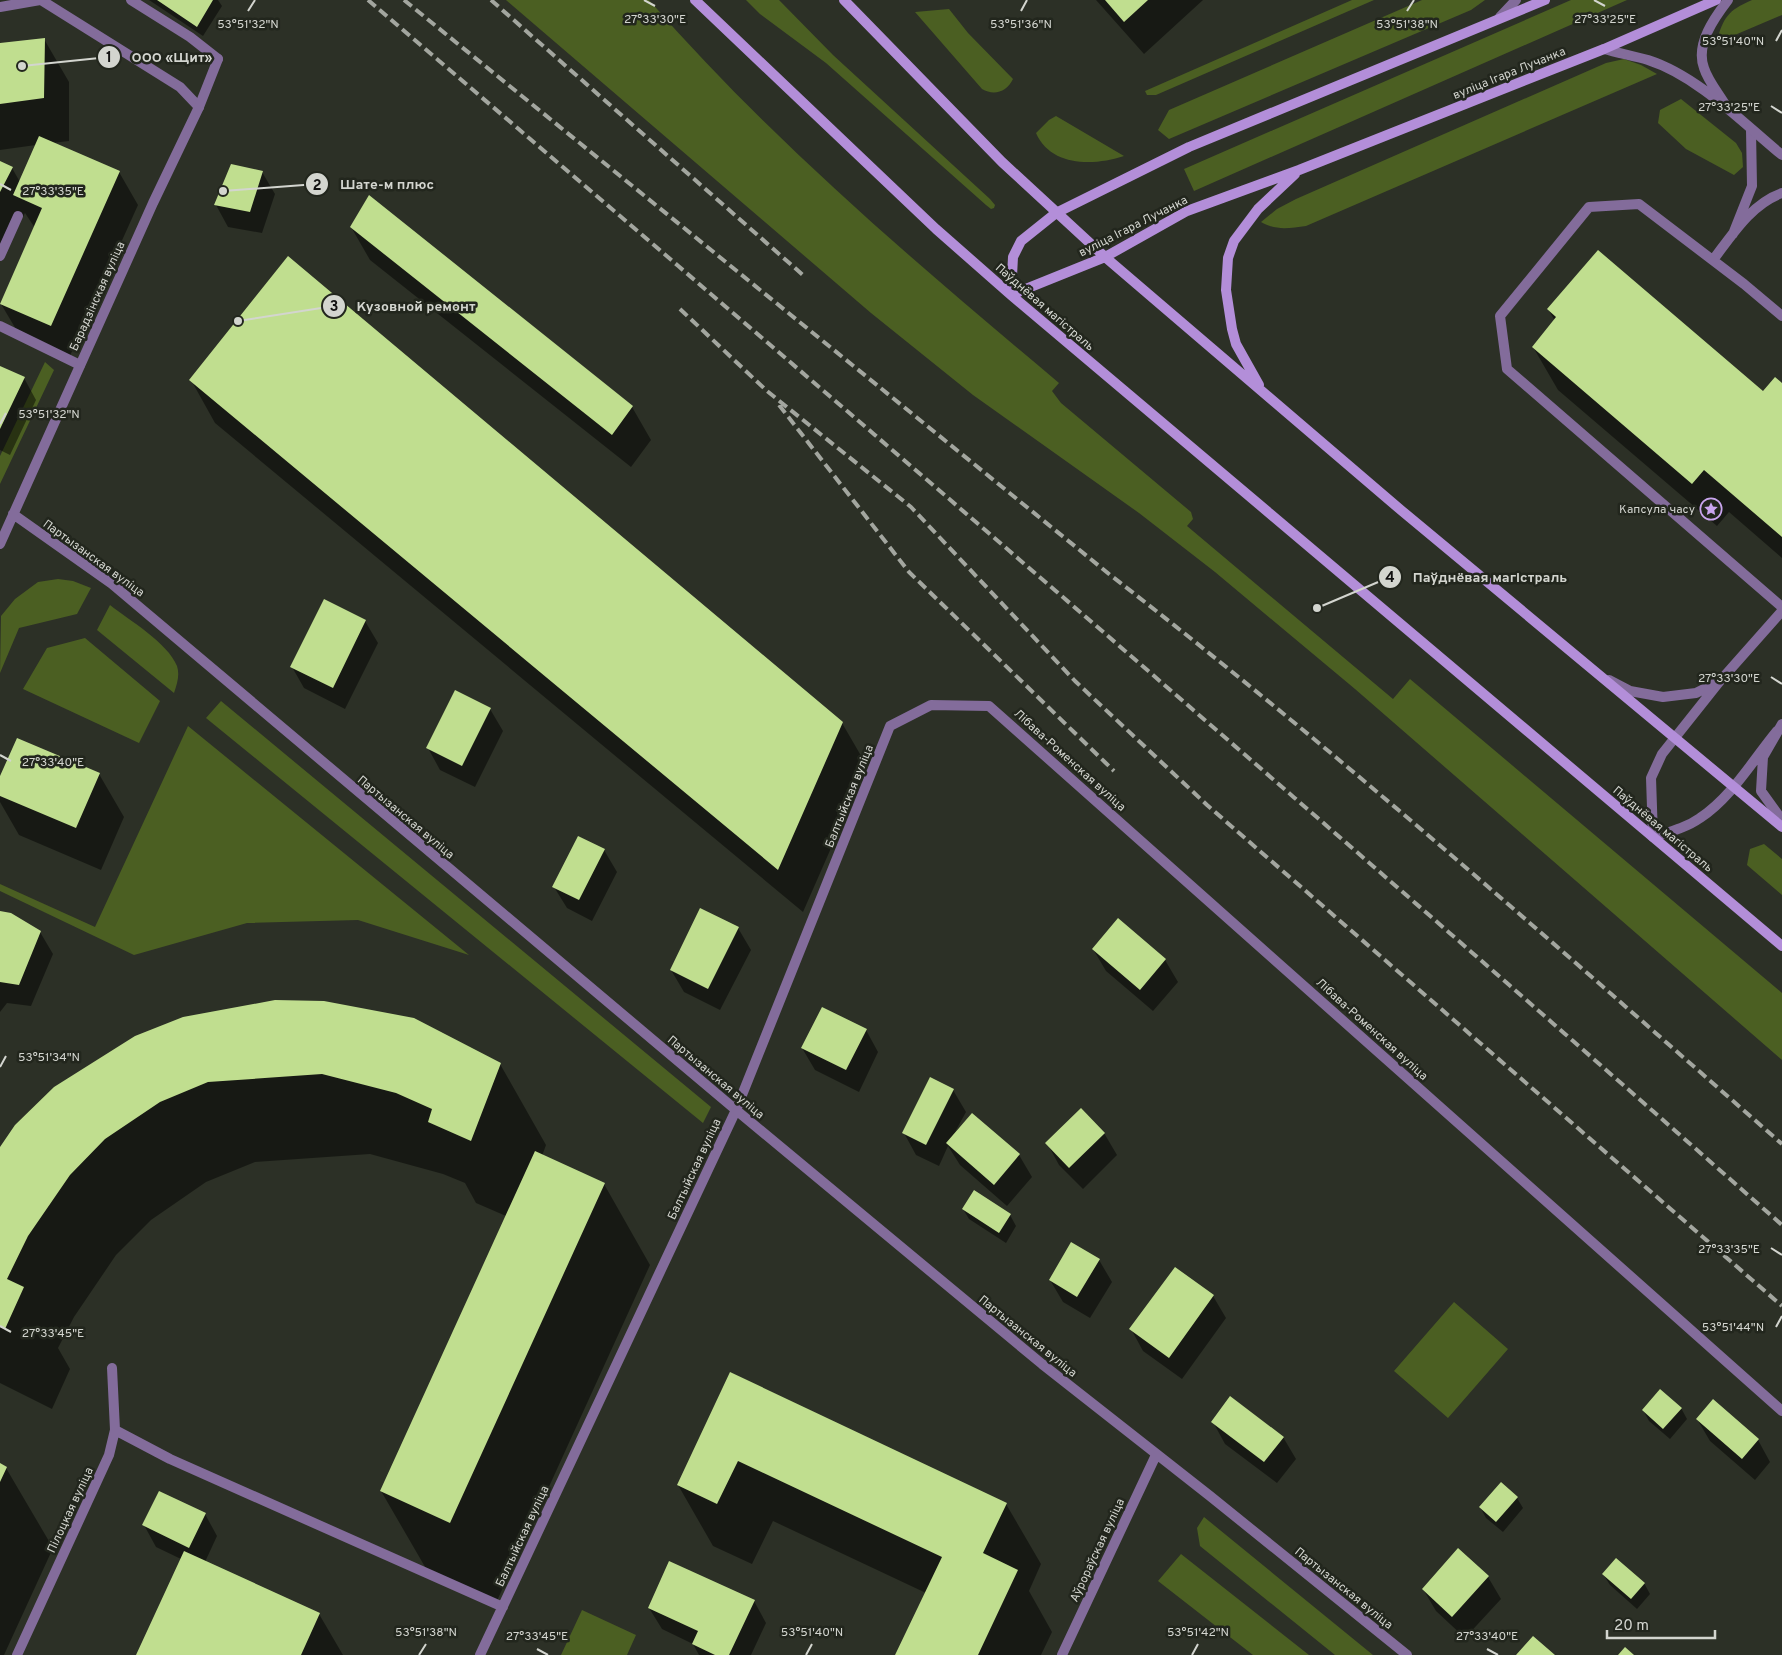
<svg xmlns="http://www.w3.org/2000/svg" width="1782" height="1655" viewBox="0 0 1782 1655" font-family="Overpass,sans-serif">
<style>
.green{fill:#4b5f22}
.shadow{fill:#0007}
.building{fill:#c0de8f}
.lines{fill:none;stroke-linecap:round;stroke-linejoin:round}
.lane{stroke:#836c9b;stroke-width:10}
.street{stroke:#836c9b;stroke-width:10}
.secondary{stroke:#b38ed9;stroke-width:10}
.rail{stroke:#a3a69f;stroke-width:4;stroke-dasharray:10 5;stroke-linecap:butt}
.ticks{fill:none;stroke:#d3d5cf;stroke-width:2}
.labels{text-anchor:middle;stroke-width:5;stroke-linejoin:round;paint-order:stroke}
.street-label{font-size:12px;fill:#d3d5cf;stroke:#22261d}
.poi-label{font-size:12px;fill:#d3d5cf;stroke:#22261d;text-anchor:end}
.ticks-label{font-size:12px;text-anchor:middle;fill:#d3d5cf;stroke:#22261d;stroke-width:5;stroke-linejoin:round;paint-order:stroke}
.leader{fill:none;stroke:#d3d5cf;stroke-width:2}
.callout-dot{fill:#d3d5cf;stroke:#22261d;stroke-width:2}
.mark-label{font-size:15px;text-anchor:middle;font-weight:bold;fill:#111}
.callout-label{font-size:14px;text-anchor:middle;font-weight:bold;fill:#d3d5cf;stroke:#22261d;stroke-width:5;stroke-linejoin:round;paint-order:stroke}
</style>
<rect width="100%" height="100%" fill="#2c3026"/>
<!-- green -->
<path class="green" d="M506,0H649C772,141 916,263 1059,383L1052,391L1061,403L1191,512L1193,519L1187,526L1393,699L1410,679L1782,993V1060L1355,689L1215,572L1139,513L973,395L871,313Z
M746,0H779L833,55L990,199L995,205L994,208L991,209L986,205L826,63L760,14Z
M1352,0H1374L1156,95H1147L1145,91Z
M1422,0H1485L1471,10L1169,139L1158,130L1169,110Z
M1571,0H1627L1194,191L1184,169Z
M1752,0H1782V15L1716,43C1724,17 1727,11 1752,0Z
M949,9L968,33L1013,79C1007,92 994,96 982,89L915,12Z
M1624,59L1641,65L1657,74L1306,226C1290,228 1276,231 1261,222L1277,209L1296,199L1606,63Z
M1681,99L1736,143L1742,153L1743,167L1734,175L1686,149L1658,123L1660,110Z
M1056,116L1124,156C1094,166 1051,167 1036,133L1049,120Z
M45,362L54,370L0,484V456Z
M58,579L73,581L91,588L77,614L19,628L0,673L1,616L15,599L38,582Z
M110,605C129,620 168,643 177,666C180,675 177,684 174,693L97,630Z
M85,638L160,701L139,743L23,689L47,648Z
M221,701L711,1107L703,1123L206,718Z
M188,726L469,955L358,920L247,923L134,955L0,891V884L95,927Z
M1764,844L1782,859V895L1747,865L1750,849Z
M1454,1302L1508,1349L1448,1418L1394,1371Z
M1204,1517L1373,1655H1335L1200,1546L1197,1528Z
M1181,1554L1309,1655H1253L1158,1581Z
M582,1610L636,1635L627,1655H561Z"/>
<!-- shadow -->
<path class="shadow" d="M149,0H218L222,6L203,36Z
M1096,0H1203L1144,54Z
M44,39L69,82V141L52,143L119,172L138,205L69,358L20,336L1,304L35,228L25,213L0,261V162L12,168L20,182L36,145L0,150V44Z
M262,172L275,194L262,233L228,227L216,205Z
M370,197L632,407L651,440L631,467L370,260L351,227Z
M1548,309L1763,393L1782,385V558L1729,512L1717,526L1558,390L1533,347L1555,321Z
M0,367L24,378L36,400L10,455L0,450Z
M191,380L842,723L867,766L803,912L215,423Z
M365,621L378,643L345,709L304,688L292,667Z
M490,709L503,731L475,787L440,770L428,748Z
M99,774L124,817L101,870L19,835L0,802V779Z
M604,850L617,872L592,921L567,908L554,887Z
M0,912L40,932L53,954L31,1006L7,1003L0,1012Z
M738,928L751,950L720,1010L684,992L671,970Z
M1093,949L1165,960L1178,982L1153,1011L1106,971Z
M866,1030L878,1052L859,1092L815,1070L802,1048Z
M500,1064L546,1145L542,1156L604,1184L650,1265L496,1603L428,1572L381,1491L506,1216L476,1203L465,1183L443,1174L370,1154L255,1162L206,1182L151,1220L116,1255L74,1317L58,1348L70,1369L52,1409L0,1383V1149L55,1088Z
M953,1090L966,1112L955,1132L972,1114L1019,1155L1032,1177L1007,1206L960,1165L948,1146L939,1166L916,1155L904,1133Z
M1104,1133L1117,1155L1083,1189L1059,1165L1047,1143Z
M975,1192L1010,1215L1016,1226L1006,1243L969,1219L963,1209Z
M1099,1260L1112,1282L1090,1318L1063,1302L1050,1280Z
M1175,1269L1213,1296L1226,1318L1182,1379L1143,1351L1131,1329Z
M731,1373L1006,1504L1041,1564L1029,1591L1052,1632L1041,1655H897L926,1593L773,1521L752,1564L713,1546L678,1485Z
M1681,1408L1687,1419L1670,1439L1649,1421L1643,1410Z
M1697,1419L1758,1440L1770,1462L1755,1480L1710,1441Z
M1213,1422L1283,1437L1296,1459L1277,1483L1225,1444Z
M0,1465L6,1468L53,1548L4,1655H0Z
M1517,1498L1523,1508L1503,1532L1486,1518L1480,1507Z
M205,1514L217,1536L205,1562L319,1614L343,1655H138L181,1559L156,1547L144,1525Z
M1458,1550L1488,1577L1501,1599L1465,1638L1436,1611L1423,1589Z
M1603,1574L1644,1583L1650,1594L1637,1609L1610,1585Z
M754,1601L766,1623L751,1655H699L693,1644L662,1629L649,1608Z"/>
<!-- building -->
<path class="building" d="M157,0H213L197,27Z
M1105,0H1148L1124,22Z
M45,38L44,98L0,104V43Z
M39,136L120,171L51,326L0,304L42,208L13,195Z
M0,161L13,167L0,192Z
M231,164L263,171L250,212L214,205Z
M369,195L633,406L612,435L350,227Z
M1598,250L1763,391L1775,377L1782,383V537L1704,470L1692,484L1532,347L1556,317L1547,309Z
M288,256L843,722L778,870L189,380Z
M0,366L25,377L0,429Z
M324,599L366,620L333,688L290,667Z
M455,690L491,708L462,766L426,748Z
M17,738L100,773L76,828L0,796V776Z
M578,836L605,849L579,900L552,887Z
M700,908L739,927L708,989L670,970Z
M0,911L11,913L41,931L19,985L0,982Z
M1118,918L1166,959L1140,990L1092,949Z
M275,1000L324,1001L414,1018L501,1063L471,1141L428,1122L432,1109L396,1093L322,1074L208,1082L160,1102L105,1139L70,1175L28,1236L7,1279L24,1287L5,1329L0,1327V1147L15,1125L54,1087L135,1036L183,1017Z
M822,1007L867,1029L846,1070L801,1048Z
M930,1077L954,1089L926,1145L902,1133Z
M1081,1108L1105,1133L1069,1168L1045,1143Z
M972,1113L1020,1154L994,1185L946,1143Z
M535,1151L605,1183L450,1523L380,1491Z
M974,1190L1011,1214L999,1233L962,1209Z
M1071,1242L1100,1259L1077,1297L1049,1280Z
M1175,1267L1214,1295L1169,1358L1129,1329Z
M730,1372L1007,1503L983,1553L1018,1570L978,1655H895L942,1557L738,1461L717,1504L677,1485Z
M1660,1389L1682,1408L1663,1429L1642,1410Z
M1230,1396L1284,1437L1264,1462L1211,1422Z
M1713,1399L1759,1439L1742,1459L1696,1419Z
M0,1463L7,1467L0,1482Z
M1501,1482L1518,1497L1496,1522L1479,1507Z
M159,1491L206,1513L189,1548L142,1525Z
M1458,1548L1489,1576L1452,1617L1422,1589Z
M184,1551L320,1613L301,1655H136Z
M1616,1558L1645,1583L1631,1599L1602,1574Z
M669,1561L755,1600L729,1655H715L692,1644L698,1631L648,1608Z
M1533,1636L1555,1655H1516Z
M1625,1647L1634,1655H1618Z"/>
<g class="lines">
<!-- lane -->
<path class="lane" d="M41,0L180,87L199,107
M131,0L190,37L218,59
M0,7L40,0
M1733,234L1752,186L1751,130
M0,256L18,216
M1713,260C1732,235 1751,204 1782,193
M1782,316L1744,284L1639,204L1589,207L1500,316L1507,369L1782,607
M0,326L80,365
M1609,680L1630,691L1663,697L1696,693L1720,681L1782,611
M1720,681L1662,754L1651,778L1653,837C1669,832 1686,828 1700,818C1731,798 1753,760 1777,731
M1782,724L1763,757L1761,791L1782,820"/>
<!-- street -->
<path class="street" d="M1500,17L1516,0
M1604,49C1618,53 1634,56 1648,60C1698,76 1743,123 1782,155
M1726,106C1719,94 1708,81 1704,68C1695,44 1715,17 1728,0
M13,514L112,584L736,1110L1042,1364L1210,1496L1407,1655
M0,544L153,203L199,107L218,59
M115,1430L170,1459L503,1607
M17,1655L109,1455L115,1430L112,1368
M480,1655L736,1110L890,726L931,705L989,706L1782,1411
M1062,1655L1156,1455"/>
<!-- secondary -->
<path class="secondary" d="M695,0L936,229L1011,295L1782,946
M844,0L1002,162L1105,257L1402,511L1782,827
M1011,295L1105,257L1187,211L1299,170L1604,49L1716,0
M1011,295L1013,257L1021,241L1056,213L1189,147L1545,0
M1259,385L1236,344L1232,329L1226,290L1228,258L1234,241L1258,209L1295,174"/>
<!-- rail -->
<path class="rail" d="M368,0C842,406 1315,812 1782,1225
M404,0L1109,574C1341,754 1561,950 1782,1144
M491,0L804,276
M680,309L767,391L911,507L1075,681L1207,805L1782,1306
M779,405L909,572L1114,771"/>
</g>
<!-- ticks -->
<path class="ticks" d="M644,0L655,6M1594,0L1605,6M248,11L255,0M1021,11L1027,0M1407,11L1414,0M1776,41L1782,30M1771,106L1782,113M0,184L11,190M0,424L6,413M1771,677L1782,684M0,755L11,761M0,1067L6,1056M1771,1248L1782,1255M0,1326L11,1332M1776,1327L1782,1316M537,1649L548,1655M1487,1649L1498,1655M419,1655L426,1644M806,1655L812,1644M1192,1655L1198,1644"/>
<!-- icons -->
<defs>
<g id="sight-ring" transform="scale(1.125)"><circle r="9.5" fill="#22261d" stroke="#c9a5ee" stroke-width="1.5"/><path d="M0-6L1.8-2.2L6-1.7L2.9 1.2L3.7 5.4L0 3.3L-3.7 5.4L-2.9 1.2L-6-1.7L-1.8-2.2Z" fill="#c9a5ee"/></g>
</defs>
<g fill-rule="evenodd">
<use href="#sight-ring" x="1711" y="509"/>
</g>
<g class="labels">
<!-- street labels -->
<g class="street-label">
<text transform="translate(1509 73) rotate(-22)" y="4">вуліца Ігара Лучанка</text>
<text transform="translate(1133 226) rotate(-27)" y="4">вуліца Ігара Лучанка</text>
<text transform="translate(97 296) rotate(-66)" y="4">Барадзінская вуліца</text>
<text transform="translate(1045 307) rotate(41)" y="4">Паўднёвая магістраль</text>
<text transform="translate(94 558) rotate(36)" y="4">Партызанская вуліца</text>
<text transform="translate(1070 760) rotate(42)" y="4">Лібава-Роменская вуліца</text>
<text transform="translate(849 796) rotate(-68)" y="4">Балтыйская вуліца</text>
<text transform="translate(406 817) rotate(40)" y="4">Партызанская вуліца</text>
<text transform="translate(1663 829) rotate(40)" y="4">Паўднёвая магістраль</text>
<text transform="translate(1372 1029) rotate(42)" y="4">Лібава-Роменская вуліца</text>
<text transform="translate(716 1077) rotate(40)" y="4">Партызанская вуліца</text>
<text transform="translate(694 1169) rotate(-65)" y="4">Балтыйская вуліца</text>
<text transform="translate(1028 1336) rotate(39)" y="4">Партызанская вуліца</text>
<text transform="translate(70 1510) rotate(-65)" y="4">Пілоцкая вуліца</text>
<text transform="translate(522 1536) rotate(-65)" y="4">Балтыйская вуліца</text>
<text transform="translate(1097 1550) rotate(-65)" y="4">Аўрораўская вуліца</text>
<text transform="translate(1344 1588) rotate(39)" y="4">Партызанская вуліца</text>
</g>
<!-- poi labels -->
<g class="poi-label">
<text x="1695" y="513">Капсула часу</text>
</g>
</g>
<g class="ticks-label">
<text x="1605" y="23">27°33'25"E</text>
<text x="655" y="23">27°33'30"E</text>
<text x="248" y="28">53°51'32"N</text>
<text x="1021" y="28">53°51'36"N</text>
<text x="1407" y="28">53°51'38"N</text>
<text x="1733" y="45">53°51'40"N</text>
<text x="1729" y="111">27°33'25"E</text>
<text x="53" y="195">27°33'35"E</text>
<text x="49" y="418">53°51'32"N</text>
<text x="1729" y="682">27°33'30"E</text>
<text x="53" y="766">27°33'40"E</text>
<text x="49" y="1061">53°51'34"N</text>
<text x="1729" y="1253">27°33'35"E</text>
<text x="1733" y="1331">53°51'44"N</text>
<text x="53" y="1337">27°33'45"E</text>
<text x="426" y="1636">53°51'38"N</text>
<text x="812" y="1636">53°51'40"N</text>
<text x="1198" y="1636">53°51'42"N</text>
<text x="537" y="1640">27°33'45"E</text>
<text x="1487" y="1640">27°33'40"E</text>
</g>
<!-- callouts -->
<path class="leader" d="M22 66L109 57M223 191L317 184M238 321L334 306M1317 608L1390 577"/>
<g class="callout-dot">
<circle cx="22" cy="66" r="5"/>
<circle cx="223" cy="191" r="5"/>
<circle cx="238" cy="321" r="5"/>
<circle cx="1317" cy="608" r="5"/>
<circle cx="109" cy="57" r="12"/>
<circle cx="317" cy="184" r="12"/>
<circle cx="334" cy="306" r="12"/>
<circle cx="1390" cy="577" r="12"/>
</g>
<g class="mark-label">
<text x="109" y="62">1</text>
<text x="317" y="190">2</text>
<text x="334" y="311">3</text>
<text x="1390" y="582">4</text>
</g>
<g class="callout-label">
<text x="172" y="62">ООО «Щит»</text>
<text x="387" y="189">Шате-м плюс</text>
<text x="416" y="311">Кузовной ремонт</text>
<text x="1490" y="582">Паўднёвая магістраль</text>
</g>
<!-- scale -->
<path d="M1607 1630v8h108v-8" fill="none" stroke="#d3d5cf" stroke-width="2.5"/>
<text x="1614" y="1630" font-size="15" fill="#d3d5cf" stroke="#22261d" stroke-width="4" paint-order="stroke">20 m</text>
</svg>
